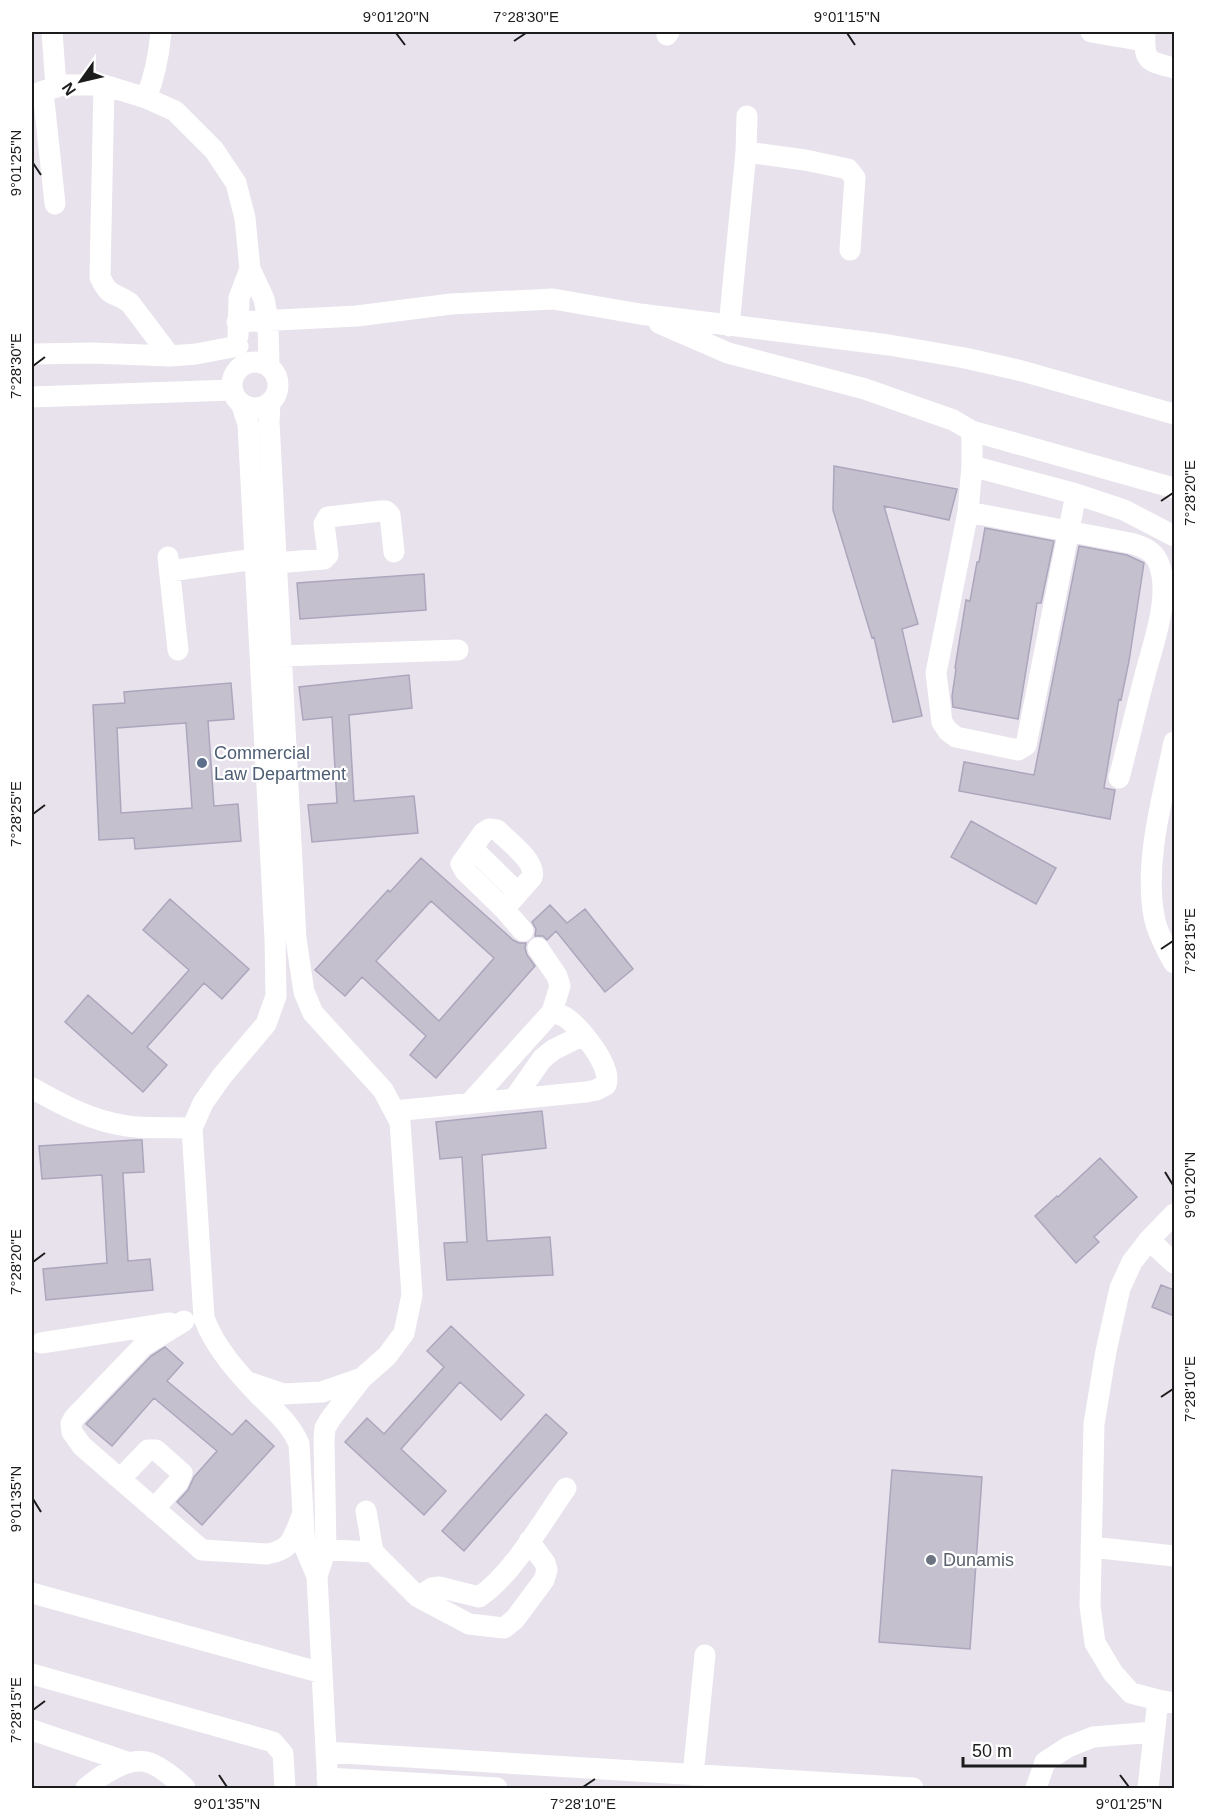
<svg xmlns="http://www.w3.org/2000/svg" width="1206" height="1820" viewBox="0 0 1206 1820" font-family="Arial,sans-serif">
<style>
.building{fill:#c4c0ce;stroke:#aca6bd;stroke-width:1.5;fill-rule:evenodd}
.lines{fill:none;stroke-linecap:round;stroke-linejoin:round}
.minor{stroke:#fff;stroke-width:21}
.ticks{fill:none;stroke:#1c1c1c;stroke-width:2}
.service-dot{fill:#5c6f8a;stroke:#fff;stroke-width:2}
.worship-dot{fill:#6b7280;stroke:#fff;stroke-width:2}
.labels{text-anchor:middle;stroke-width:4.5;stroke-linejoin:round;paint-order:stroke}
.service-label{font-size:18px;fill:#4e5e75;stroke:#fff;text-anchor:start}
.worship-label{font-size:18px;fill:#5b616d;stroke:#fff;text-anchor:start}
.neatline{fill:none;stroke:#1c1c1c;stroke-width:2}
.ticks-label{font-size:15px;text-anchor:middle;fill:#1c1c1c}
</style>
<rect width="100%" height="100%" fill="#e7e2ec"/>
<!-- building -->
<path class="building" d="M834,466L957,489L949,520L884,506L918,624L902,629L922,716L893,722L874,637L872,638L833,510Z
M985,528L1054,541L1041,603H1037L1018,719L953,707L952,696L956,669L955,668L966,600L970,601L977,562H979Z
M1079,546L1127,555L1144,563L1129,661L1121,700L1119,699L1104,788L1115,790L1110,819L959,791L964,762L1034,775Z
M424,574L426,610L300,619L297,583Z
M409,675L412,708L349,715L354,801L414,796L418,833L312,842L308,805L337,803L332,717L303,720L299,687Z
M231,683L234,719L208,721L214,806L238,804L241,841L135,849L134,838L99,840L93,705L125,703L124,692ZM186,723L192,808L121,813L117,728Z
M971,821L1056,868L1036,904L951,857Z
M421,858L513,940L519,943H526L525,948L527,955L535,966L436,1078L410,1055L426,1036L362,977L345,996L315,970L388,890L390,892ZM431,901L494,958L439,1021L376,961Z
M170,899L249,969L222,999L204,983L147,1047L167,1065L143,1092L65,1022L88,995L132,1034L189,970L143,930Z
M550,905L567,923L585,909L633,969L605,992L556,931L547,940L543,936H535L536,929L532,922Z
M542,1111L546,1148L482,1155L487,1241L550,1237L553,1275L447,1280L444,1243L467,1242L462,1157L440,1159L436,1122Z
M135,1140H142L144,1172L123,1173L128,1261L150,1259L153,1290L46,1300L43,1269L107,1263L102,1175L42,1179L39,1146Z
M1100,1158L1137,1197L1094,1237L1099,1242L1076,1263L1035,1216L1057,1196L1058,1197Z
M1161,1285L1174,1290V1316L1152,1307Z
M451,1326L524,1395L501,1420L460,1382L401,1449L446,1491L424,1515L345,1442L367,1418L384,1434L444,1367L427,1351Z
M165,1347L183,1363L167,1381L232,1435L246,1420L274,1446L202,1525L177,1502L188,1490L194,1477L217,1451L154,1398L112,1446L86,1424L151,1356Z
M546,1414L567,1433L464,1551L442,1531Z
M892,1470L982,1477L970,1649L879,1642Z"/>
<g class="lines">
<!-- minor -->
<path class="minor" d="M52,32L56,86
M1091,32L1144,41
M1145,32C1144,62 1147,61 1174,68
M667,35L669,32
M104,85L100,277C110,299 114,291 130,303L170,356
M43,91L55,204
M32,95L62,85H104L146,98L175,111L214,150L236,183L245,218L250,269L264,299L268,320L269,367
M146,98C155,76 159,55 161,32
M746,152L805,160L848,169L855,178L850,250
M237,322L357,316L451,304L553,299L640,314L889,345L965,358L1022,371L1174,414
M659,323L728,353L865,389L953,420L972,431L1174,488
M729,326L746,152L747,116
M238,336L239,298L250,269
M32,354L92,353L170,356L196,354L238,346
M232 385a23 23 0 1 1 46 0a23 23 0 1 1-46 0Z
M32,397L232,390
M270,402L269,422L296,939L304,992L313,1013L383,1090L400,1122L412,1295L404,1333L387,1356L362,1378L331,1418L325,1428L324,1439L326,1549L317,1576
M241,403L248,424L275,939L276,996L266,1024L222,1076L203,1103L192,1128L204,1318C214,1346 237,1372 258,1394C273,1409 291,1424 299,1444L305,1548L317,1576L328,1788
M972,431V466L968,512L936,673L942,722L948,731L956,737L1018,750L1026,745L1076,494
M972,466L1076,494L1124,510L1174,536
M968,512L1130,543C1145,547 1156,552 1160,567C1170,599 1153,644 1145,675C1136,709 1128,744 1119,778
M168,557L178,650
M276,563L324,559L328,555L324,524L328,517L381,511H386L390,515L394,552
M170,571L255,559
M281,656L458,650
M1174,742C1163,797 1144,860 1154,916C1156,929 1167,951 1174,963
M472,848L518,893
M504,909L465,871L461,864L483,833L489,829L497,830C507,840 537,862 532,877L504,909L523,931
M32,1088C62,1105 92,1121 127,1126C146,1129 172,1127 192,1128
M514,1099L542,1059L553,1050L583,1035
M469,1104L552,1012L560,986L557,976L538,948
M394,1111L586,1092L596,1090L606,1085C613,1067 580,1027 565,1017C562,1015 556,1014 552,1012
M1174,1214L1149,1240L1132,1262L1120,1288L1106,1351L1094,1424L1090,1606L1095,1643L1113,1673L1131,1693L1158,1700L1174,1703
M1149,1240L1174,1263
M184,1321L143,1346L74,1418L71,1424L72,1432L82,1446L202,1550L267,1554C291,1550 293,1539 301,1518
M41,1343L170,1323
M251,1383L283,1394L322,1392L362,1378
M120,1479L148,1450H156L182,1473L178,1482L154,1509
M366,1511L373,1552
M1091,1547L1174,1556
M312,1549L373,1552L418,1597L469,1624L504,1628L515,1619L544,1580L547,1570L545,1563L529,1541
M32,1593L322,1673
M418,1597L432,1588L439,1587L479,1597C513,1574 542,1522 566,1488
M32,1674L273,1742L283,1754L285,1788
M32,1730L127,1762
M326,1752L913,1788
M693,1775L705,1655
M327,1778L497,1788
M86,1788C101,1775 130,1755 150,1763C161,1767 177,1780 185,1788
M1036,1788L1045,1762L1068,1747L1093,1737L1154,1732
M1148,1788L1158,1700"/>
</g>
<!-- ticks -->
<path class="ticks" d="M396,33L405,45M847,33L855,45M514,41L526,33M33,163L41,175M33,366L45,357M1161,501L1173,493M33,814L45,805M1161,949L1173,941M1165,1172L1173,1185M33,1262L45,1253M1161,1397L1173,1389M33,1499L41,1512M33,1710L45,1701M219,1775L227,1787M1120,1775L1129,1787M583,1787L595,1779"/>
<!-- markers -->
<circle class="service-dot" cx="202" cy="763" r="6"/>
<circle class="worship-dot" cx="931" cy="1560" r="6"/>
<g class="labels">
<!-- service labels -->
<g class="service-label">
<text x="214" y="759">Commercial<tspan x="214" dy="21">Law Department</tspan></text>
</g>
<!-- worship labels -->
<g class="worship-label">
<text x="943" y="1566">Dunamis</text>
</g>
</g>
<!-- border -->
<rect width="1206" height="1820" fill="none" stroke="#ffffff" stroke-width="66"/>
<!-- north arrow -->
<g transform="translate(81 81) rotate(236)" stroke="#ffffff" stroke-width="4.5" paint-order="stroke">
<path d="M0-4.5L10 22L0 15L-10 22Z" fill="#1c1c1c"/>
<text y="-9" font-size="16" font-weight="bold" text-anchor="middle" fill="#1c1c1c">N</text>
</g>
<!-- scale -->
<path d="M963 1757v9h122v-9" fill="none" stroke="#1c1c1c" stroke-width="3"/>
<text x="972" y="1757" font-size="18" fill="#1c1c1c" stroke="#ffffff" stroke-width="4.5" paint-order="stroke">50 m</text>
<rect x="33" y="33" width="1140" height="1754" class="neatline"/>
<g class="ticks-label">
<text x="396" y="22">9°01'20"N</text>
<text x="526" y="22">7°28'30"E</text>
<text x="847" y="22">9°01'15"N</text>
<text transform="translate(16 163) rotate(-90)" y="5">9°01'25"N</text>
<text transform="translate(16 366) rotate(-90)" y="5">7°28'30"E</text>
<text transform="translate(1190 493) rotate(-90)" y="5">7°28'20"E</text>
<text transform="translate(16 814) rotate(-90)" y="5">7°28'25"E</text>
<text transform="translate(1190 941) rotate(-90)" y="5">7°28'15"E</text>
<text transform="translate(1190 1185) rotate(-90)" y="5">9°01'20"N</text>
<text transform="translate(16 1262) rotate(-90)" y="5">7°28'20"E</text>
<text transform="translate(1190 1389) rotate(-90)" y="5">7°28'10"E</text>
<text transform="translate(16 1499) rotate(-90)" y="5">9°01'35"N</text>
<text transform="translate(16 1710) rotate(-90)" y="5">7°28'15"E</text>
<text x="227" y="1809">9°01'35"N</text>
<text x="583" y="1809">7°28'10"E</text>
<text x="1129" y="1809">9°01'25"N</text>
</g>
</svg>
